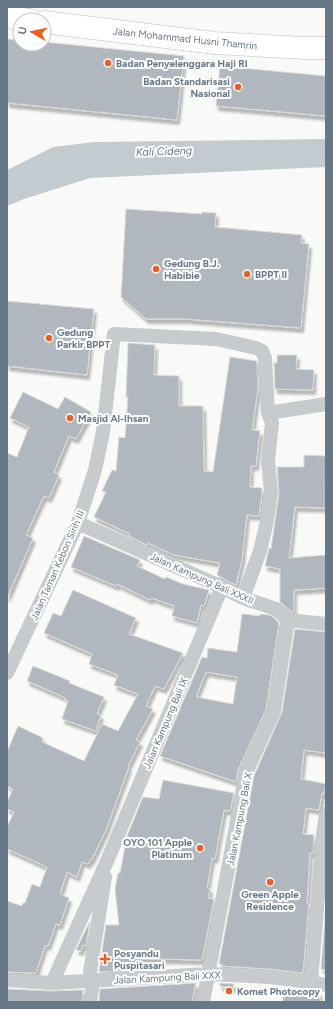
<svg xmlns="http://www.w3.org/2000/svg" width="333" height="1009" viewBox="0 0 333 1009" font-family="Figtree,sans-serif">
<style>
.water{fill:#c2cbd0}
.building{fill:#b0b7be;stroke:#dbdbd9;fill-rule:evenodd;filter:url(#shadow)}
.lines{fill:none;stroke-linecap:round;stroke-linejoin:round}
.primary-casing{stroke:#babec2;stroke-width:23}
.street{stroke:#c7cbce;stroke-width:14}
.primary{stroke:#fff;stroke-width:22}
.poi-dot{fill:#eb5f26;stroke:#fff;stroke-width:1.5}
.labels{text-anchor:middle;stroke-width:4;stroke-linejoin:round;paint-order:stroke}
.street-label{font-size:10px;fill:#677889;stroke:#fff}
.poi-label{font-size:10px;font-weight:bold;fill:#677889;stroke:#fff;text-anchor:start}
.water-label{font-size:11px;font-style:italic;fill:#637984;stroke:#fff}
</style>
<defs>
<filter id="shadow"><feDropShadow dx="2.5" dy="4.5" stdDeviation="1" flood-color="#0004"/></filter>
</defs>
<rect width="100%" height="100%" fill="#f9f9f7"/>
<!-- water -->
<path class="water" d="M326,139V167L90,178L24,199L7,206V170L53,147L95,142Z"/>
<!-- building -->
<path class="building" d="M7,39L20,40V44H44V42L184,56L177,120L7,103Z
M220,66L326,76V116L216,106Z
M126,209L202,214V212L216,213L215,227L302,235L301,243L309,244L301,328L185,319H146L121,297Z
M7,301L94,309L87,375L7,366Z
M128,343L155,345L154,375L179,376V406H203L204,471L213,472L230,357L257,361L258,389L252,430L260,431L256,466H251L250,487L262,488V492L259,516L247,515L242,560L236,585L217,575L220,563L174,555L148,543L147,545L129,536L130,534L94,517L106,492L102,491L112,470L116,471L119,437L125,438L128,397H126Z
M277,355H297L296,369L314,370L313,390L275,389L274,363H277Z
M23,392L58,409L65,397L91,412L76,439L69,436L54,472L59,475L49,498L44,496L26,535L33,538L7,598V453L17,457L29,427L10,418Z
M304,455L326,456L325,508L295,507L289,558L326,555V588L294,590V612H292L280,602V569L265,566L269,548L271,549L279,493L277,467H304Z
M84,536L140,560L137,566L165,579L166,577L183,584L209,590L204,606L201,605L197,623L172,616L174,606L152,598L150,600L117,584L116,586L71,567Z
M73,590L136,618L129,634L183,653L164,689L155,686L146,706L153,709L136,740L140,742L128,766L129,767L106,830L92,859H91L88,864L82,862L77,877L67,872L60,894L69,898L60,925L56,924L48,946L45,945L36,973L7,972V901L22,906L23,903H25L32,884L40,887L47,867L7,849V827L14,812L7,809V802L13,789L7,786V752L18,726L43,738L42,742L84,761L102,724L118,731L138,694L114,685L118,675L89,664L92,654L44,633L53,613L61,616Z
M242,614L260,616V614L268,615L272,616L279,623L266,709L238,770L236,782L160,756L202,657L207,658L208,648L237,652ZM206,672L237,677L233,704L196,697Z
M295,629L326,632V753L304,750L301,779L326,784L324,794L322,793L319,810L306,808L303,834L314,835L313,853H310L307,904H309L303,973L269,969L222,966V964H219L254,776L282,712Z
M33,666L70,681L69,683L104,697L97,714L101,715L96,731L62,719L68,701L65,700L66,698L27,681Z
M163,780L234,793L230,811L224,810L215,859L212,858L207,888L210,889L208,898L214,899L202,960L114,958L113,964L136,970L99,972L106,925H119L115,889L118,873H120L127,836L143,797L159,799Z
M326,906V970L321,969Z
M90,921L86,946L83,945L81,951L76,950Z
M196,983L192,1002H99L100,989Z
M220,983L234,984L233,988L220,986Z
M7,989L51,991L83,990L82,1002H7Z
M283,989H294L319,992L320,1002H283Z"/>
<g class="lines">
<!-- primary casing -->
<g class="primary-casing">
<path id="primary" d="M7,17L30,20
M44,22L214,43L305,48H326"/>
</g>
<!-- street -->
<path class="street" d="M268,413L326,404
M78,523L222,587L243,598L276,609L288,620L326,624
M7,673L78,523L95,470L103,432L114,334L216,339L256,348L262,351L265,358L268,413L272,423L268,460L271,492L267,521L260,551L243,598
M7,980L52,983L209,974L269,977L311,982L326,985
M311,982L323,835L326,814
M52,983L108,859L222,587
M90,1002L92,989L90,972L105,877
M203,1002L246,773L274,711L288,620"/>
<!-- primary -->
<use href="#primary" class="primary"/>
</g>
<!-- markers -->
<g class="poi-dot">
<circle cx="108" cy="63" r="4"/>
<circle cx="238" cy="87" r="4"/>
<circle cx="156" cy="269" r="4"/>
<circle cx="247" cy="274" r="4"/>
<circle cx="49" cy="338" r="4"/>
<circle cx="70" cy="418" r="4"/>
<circle cx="200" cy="848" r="4"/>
<circle cx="270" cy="882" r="4"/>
<path d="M103 953h4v4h4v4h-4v4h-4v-4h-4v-4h4z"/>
<circle cx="229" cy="991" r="4"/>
</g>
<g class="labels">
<!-- street labels -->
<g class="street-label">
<text transform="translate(185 38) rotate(6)" y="4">Jalan Mohammad Husni Thamrin</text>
<text transform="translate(57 565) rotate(-66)" y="4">Jalan Taman Kebon Sirih III</text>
<text transform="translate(202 578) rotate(24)" y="4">Jalan Kampung Bali XXXII</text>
<text transform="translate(165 723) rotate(-67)" y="4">Jalan Kampung Bali IX</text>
<text transform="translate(239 819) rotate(-79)" y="4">Jalan Kampung Bali X</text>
<text transform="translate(167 977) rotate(-3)" y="4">Jalan Kampung Bali XXX</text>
</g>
<!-- poi labels -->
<g class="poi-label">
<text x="116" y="67">Badan Penyelenggara Haji RI</text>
<text x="230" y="85" text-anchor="end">Badan Standarisasi<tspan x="230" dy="12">Nasional</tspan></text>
<text x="164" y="267">Gedung B.J.<tspan x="164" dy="12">Habibie</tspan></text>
<text x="255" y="278">BPPT II</text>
<text x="57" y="336">Gedung<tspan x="57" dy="12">Parkir BPPT</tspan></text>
<text x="78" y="422">Masjid Al-Ihsan</text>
<text x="192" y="846" text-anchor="end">OYO 101 Apple<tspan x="192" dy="12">Platinum</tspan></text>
<text x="270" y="898" text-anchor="middle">Green Apple<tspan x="270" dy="12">Residence</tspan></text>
<text x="114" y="957">Posyandu<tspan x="114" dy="12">Puspitasari</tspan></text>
<text x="237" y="995">Komet Photocopy</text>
</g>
<!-- water labels -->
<g class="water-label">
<text transform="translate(164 151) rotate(-2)" y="4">Kali Cideng</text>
</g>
</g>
<!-- border -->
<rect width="333" height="1009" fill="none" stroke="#677889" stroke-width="16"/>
<!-- north arrow -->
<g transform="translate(32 32) rotate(279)"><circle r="19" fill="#ffffff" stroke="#c2c9d0"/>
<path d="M0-3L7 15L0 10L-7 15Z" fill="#eb5f26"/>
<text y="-6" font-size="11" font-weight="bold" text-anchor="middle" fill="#677889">U</text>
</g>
</svg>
